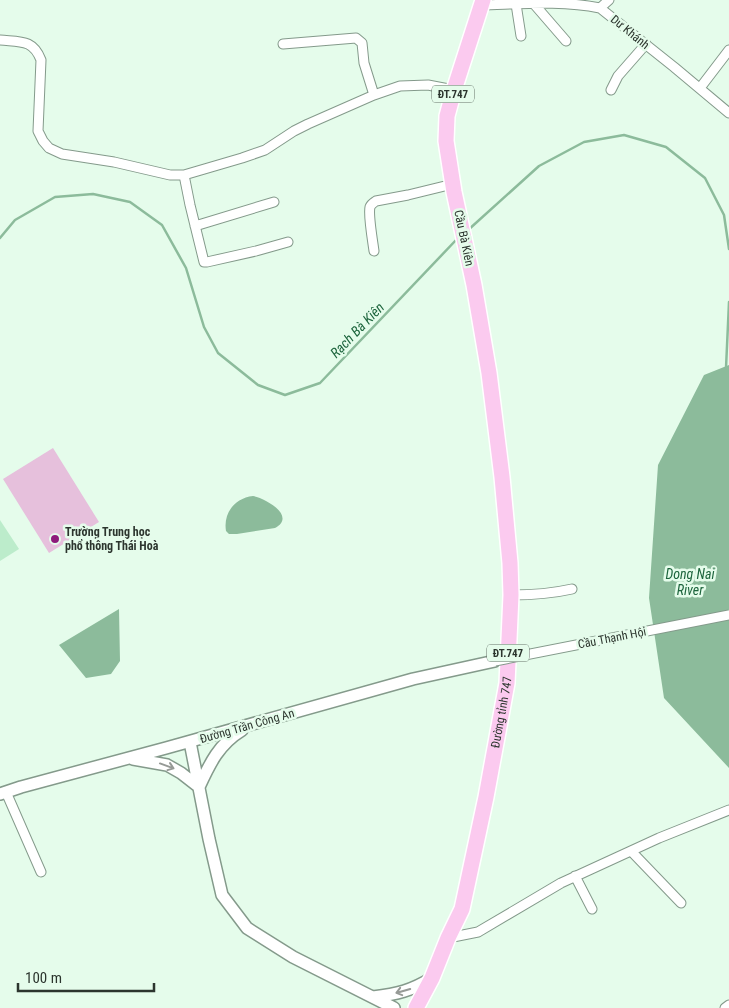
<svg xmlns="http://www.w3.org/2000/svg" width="729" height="1008" viewBox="0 0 729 1008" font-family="'Roboto Condensed',sans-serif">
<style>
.green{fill:#e6c0dc}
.water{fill:#8cbb9b}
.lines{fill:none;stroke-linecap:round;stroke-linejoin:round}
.stream{stroke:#8cbb9b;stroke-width:2.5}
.building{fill:#bceccb}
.minor-casing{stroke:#849a8b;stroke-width:11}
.tertiary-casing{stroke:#849a8b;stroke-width:14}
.primary-casing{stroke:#fff;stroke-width:18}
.minor{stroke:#fff;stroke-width:9}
.tertiary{stroke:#fff;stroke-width:11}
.primary{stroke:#fbcaef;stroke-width:15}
.minor-bridge-casing{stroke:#849a8b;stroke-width:11;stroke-linecap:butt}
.minor-bridge{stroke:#fff;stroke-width:9}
.oneway{stroke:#969a96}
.poi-dot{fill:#8e1a7b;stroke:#e5fceb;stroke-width:2}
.labels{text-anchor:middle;stroke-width:5;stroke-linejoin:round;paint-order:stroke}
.shield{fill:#e5fceb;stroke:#647167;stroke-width:1}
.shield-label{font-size:11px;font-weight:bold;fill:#2c352e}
.street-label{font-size:12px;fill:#2c352e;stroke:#e5fceb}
.poi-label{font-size:12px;font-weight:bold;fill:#2c352e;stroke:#e5fceb;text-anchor:start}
.water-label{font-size:14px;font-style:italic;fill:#1c643c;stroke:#e5fceb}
</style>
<rect width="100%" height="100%" fill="#e5fceb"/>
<!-- green -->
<path class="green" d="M53,448L99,522L49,553L3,479Z"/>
<!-- water -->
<path class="water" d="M729,365V768L664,698L649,598L658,465L704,375Z
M253,496C265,498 297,516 275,528L237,534H229L226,531C223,513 235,498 253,496Z
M119,609L120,661L111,674L86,678L59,645Z"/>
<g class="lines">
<!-- stream -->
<path class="stream" d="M467,231L539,166L584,142L624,135L666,147L705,178L724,215L729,249
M0,238L15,220L55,197L93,194L130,202L162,225L186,268L204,327L218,353L258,385L285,395L320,383L457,239
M726,368L729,302"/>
</g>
<!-- building -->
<path class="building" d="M0,520L19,549L0,561Z"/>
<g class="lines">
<!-- minor casing -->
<g class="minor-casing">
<path id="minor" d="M516,4L521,36
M534,4L566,41
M481,5C520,4 561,0 600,8L674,67L729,113
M600,8L609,0
M0,40C20,42 33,39 41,60L38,131L43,141L49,148L62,154L114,162L170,175H184L242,158L265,150L294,131L308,124L374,95L400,86L428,85L454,90
M283,44L356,38L362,43L364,63L374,95
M700,88L729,50
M611,90L618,76L646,44
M184,175L190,205L204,262H207L256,251L288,242
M195,226L274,202
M374,251C373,243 368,215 370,207C371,204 373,203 376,201L408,195L453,184
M511,595C533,595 550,594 572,589
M6,792L41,872
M631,851L681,903
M575,876L592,909
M448,938L478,932L561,883L659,838L729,810
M725,1008L729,1005"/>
</g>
<!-- tertiary casing -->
<g class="tertiary-casing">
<path id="tertiary" d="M190,742L209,839L222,895L247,928L293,957L394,1008
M133,759L167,765L181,773L199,787C210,763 219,744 242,730
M0,794L21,787L166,748L413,679L495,661
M373,997C397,994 411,991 432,978"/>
</g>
<!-- primary casing -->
<g class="primary-casing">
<g id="primary">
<path id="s1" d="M416,1008L432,978L448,938L462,909L486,797L507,683L511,595L510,563L502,477L489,373L474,285L454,192L446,141L447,116L454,90L483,0"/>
</g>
</g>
<!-- minor -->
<use href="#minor" class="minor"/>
<!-- tertiary -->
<use href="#tertiary" class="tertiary"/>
<!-- primary -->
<use href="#primary" class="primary"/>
<!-- minor-bridge casing -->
<g class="minor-bridge-casing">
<path id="minor-bridge" d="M495,661L729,615"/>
</g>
<!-- minor-bridge -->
<use href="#minor-bridge" class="minor-bridge"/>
</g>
<!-- one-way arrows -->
<defs><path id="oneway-shaft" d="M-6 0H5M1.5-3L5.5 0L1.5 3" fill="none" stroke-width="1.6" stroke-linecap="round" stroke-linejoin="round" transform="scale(1.25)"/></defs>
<g class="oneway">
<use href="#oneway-shaft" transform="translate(167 766) rotate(20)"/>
<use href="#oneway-shaft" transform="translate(403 991) rotate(164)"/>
</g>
<!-- markers -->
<circle class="poi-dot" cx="55" cy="539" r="5"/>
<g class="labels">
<!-- shield labels -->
<g class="shield">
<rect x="432" y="85.5" width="42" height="17" rx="4"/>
<rect x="487" y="644.5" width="42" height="17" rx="4"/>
</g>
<g class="shield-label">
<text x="453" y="98">ĐT.747</text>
<text x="508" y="657">ĐT.747</text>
</g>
<!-- street labels -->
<g class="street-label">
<text transform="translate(630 32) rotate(39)" y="4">Dư Khánh</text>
<text transform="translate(464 238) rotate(78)" y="4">Cầu Bà Kiên</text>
<text transform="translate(612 638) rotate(-11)" y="4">Cầu Thạnh Hội</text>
<text dy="4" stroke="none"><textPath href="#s1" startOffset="310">Đường tỉnh 747</textPath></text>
<text transform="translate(247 726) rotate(-16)" y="4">Đường Trần Công An</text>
</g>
<!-- poi labels -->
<g class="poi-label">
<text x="65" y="536">Trường Trung học<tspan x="65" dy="14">phổ thông Thái Hoà</tspan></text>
</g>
<!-- water labels -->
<g class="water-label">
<text transform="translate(357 330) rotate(-46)" y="5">Rạch Bà Kiên</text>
<text x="690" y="579">Dong Nai<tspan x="690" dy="16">River</tspan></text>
</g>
</g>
<!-- scale -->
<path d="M18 983v8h136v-8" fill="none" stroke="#2c352e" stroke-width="2.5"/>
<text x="25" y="983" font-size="15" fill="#2c352e" stroke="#e5fceb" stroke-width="4" paint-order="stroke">100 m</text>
</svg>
